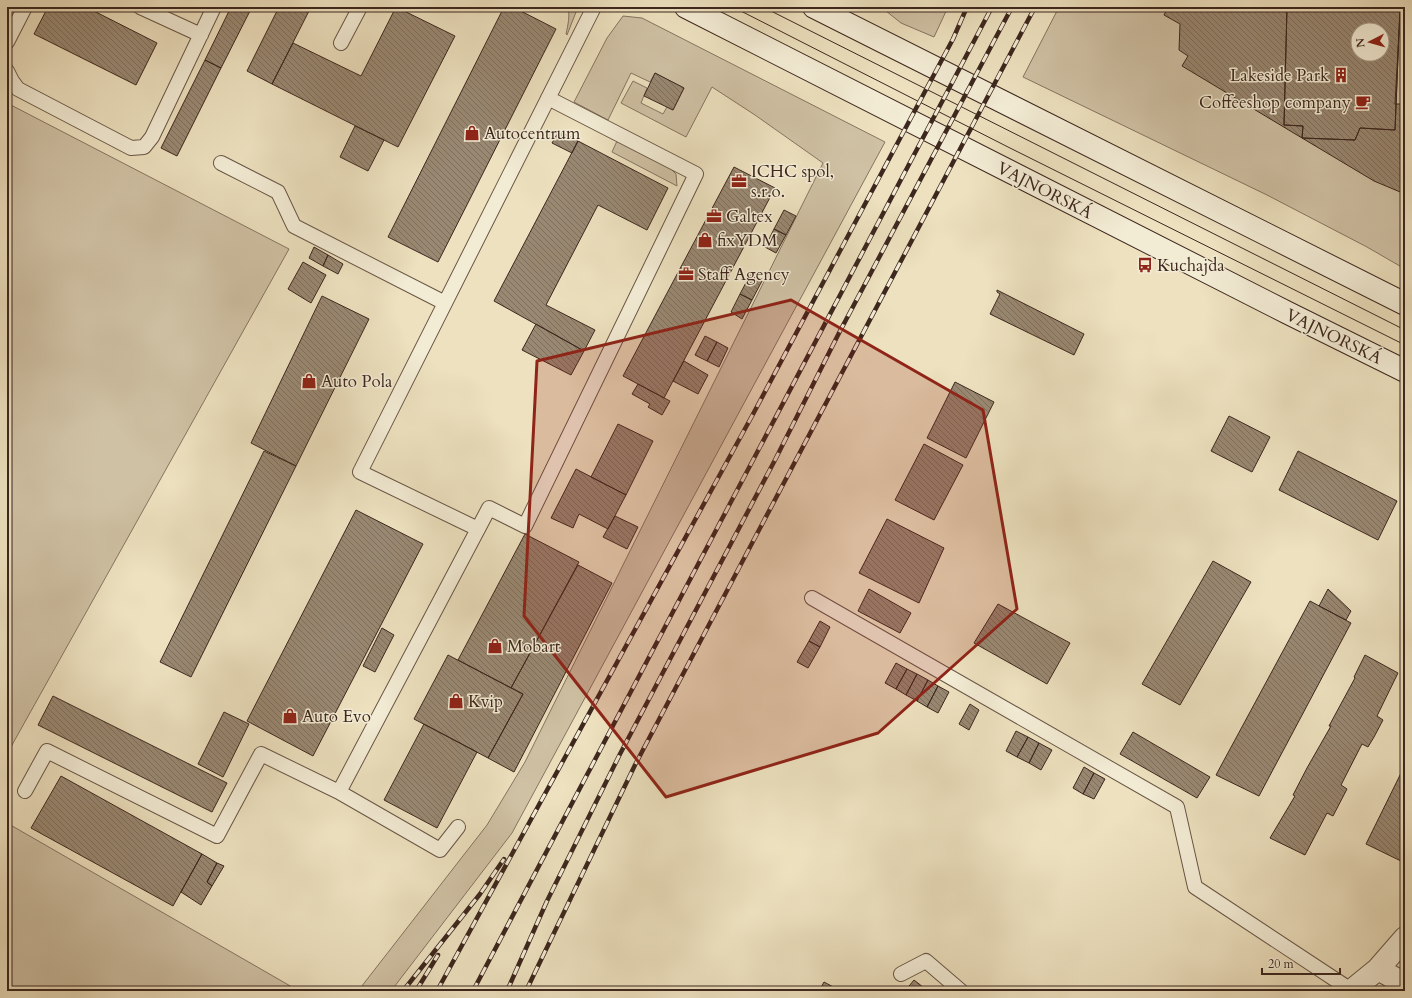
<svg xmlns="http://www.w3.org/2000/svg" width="1412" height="998" viewBox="0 0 1412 998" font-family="Cardo,serif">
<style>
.green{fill:#cfc1a4;stroke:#867461;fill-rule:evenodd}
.building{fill:url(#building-back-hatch);stroke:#3d271e;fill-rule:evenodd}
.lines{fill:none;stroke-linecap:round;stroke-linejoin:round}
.service-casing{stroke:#695646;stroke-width:16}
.minor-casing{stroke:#695646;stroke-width:24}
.secondary-casing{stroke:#3d271e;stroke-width:24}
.service{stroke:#f3ecd5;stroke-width:14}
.minor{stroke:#f3ecd5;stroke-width:22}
.secondary{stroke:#f3ecd5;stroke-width:22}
.tram{stroke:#3d271e;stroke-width:1}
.rail-casing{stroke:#3d271e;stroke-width:4.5}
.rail{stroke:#f3ecd5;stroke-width:3;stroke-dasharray:9;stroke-linecap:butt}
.marked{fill:#8f2418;fill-opacity:0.2;stroke:#8f2418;stroke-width:3;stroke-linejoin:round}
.labels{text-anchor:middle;stroke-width:3;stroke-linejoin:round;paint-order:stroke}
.poi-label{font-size:17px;fill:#3d271e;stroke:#f3ecd5;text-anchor:start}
.street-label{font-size:17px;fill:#3d271e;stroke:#f3ecd5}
</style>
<defs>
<pattern id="building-back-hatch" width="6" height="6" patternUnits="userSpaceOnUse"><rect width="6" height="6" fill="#998872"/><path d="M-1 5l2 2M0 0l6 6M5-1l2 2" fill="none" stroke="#7e6f5d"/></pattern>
</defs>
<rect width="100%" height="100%" fill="#ede1bf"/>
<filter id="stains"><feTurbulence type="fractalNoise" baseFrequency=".005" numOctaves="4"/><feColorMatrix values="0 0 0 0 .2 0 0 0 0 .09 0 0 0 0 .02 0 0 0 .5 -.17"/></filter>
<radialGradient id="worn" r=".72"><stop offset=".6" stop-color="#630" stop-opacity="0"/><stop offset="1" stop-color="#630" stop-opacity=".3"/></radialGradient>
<!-- green -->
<path class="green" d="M568,7H578L567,35L566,34C568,25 570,16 568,7Z
M881,7H948L934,37L901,23Z
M1059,7H1405V269L1367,247L1267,195L1023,77ZM1358,30H1382V54H1358Z
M623,16L642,18L885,142L512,833L391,991H358L487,825L525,762L823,163L755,115L712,87L686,137L621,103L633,81L647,88L641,103L663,114L667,107L673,110L684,88L655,73L650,82L631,73L608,120L574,102L607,38Z
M7,103L289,249L7,754Z
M617,141L671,169L676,174L677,186L612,152Z
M7,823L299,991H7Z"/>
<!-- building -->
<path class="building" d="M48,7H86L157,43L136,85L34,34Z
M231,7H252L221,68L205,60Z
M279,7H311L272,84L247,71Z
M396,7L455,36L398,147L272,84L293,43L361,76Z
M504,7H513L556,29L438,262L388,237Z
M1168,7H1287L1284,125L1303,126L1302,138L1182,66L1188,56L1179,50L1180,24L1164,15Z
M1287,7H1400L1395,130L1360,128L1355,140L1302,138L1303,126L1284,125ZM1358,30H1382V54H1358Z
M1400,7H1405V194L1374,181L1302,138L1355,140L1360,128L1395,130Z
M1399,31H1405V104H1395Z
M205,60L221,68L177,156L161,148Z
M655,73L684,88L673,110L644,96Z
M355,126L384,140L368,171L340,157Z
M559,131L578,141L572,153L552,143Z
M578,141L668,188L647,230L598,205L546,305L595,330L584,351L494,301Z
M734,167L775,188L664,398L623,376Z
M784,210L796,216L786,235L774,229Z
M774,229L786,235L776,253L765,247Z
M314,247L328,255L323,266L309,258Z
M328,255L343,264L338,274L323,266Z
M303,262L326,275L311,303L288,289Z
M750,275L762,281L752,300L740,294Z
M997,290L1084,334L1074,355L990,314L1000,294L997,292Z
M740,294L752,300L742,319L731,312Z
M322,296L369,319L296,466L251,443Z
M536,324L584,351L571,375L522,350Z
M705,336L717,342L707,361L695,355Z
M717,342L728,348L719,367L707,361Z
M684,361L708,375L698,394L673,381Z
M955,382L994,402L966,458L927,438Z
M638,384L670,401L662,415L648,407L650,404L632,394Z
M1229,416L1270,437L1252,472L1211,451Z
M618,424L653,441L626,495L591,477Z
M924,444L963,465L934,520L895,500Z
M264,451L296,466L191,677L160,662Z
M1298,451L1397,501L1378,540L1279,490Z
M576,469L626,495L608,529L579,514L573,528L551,518Z
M356,510L423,544L313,756L247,721Z
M615,516L638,527L627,549L603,537Z
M887,519L944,548L919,603L859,573Z
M525,534L579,562L511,688L458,660Z
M1213,561L1251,582L1180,705L1142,684Z
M578,565L612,583L514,772L488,758L523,694L511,688Z
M869,589L911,613L900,633L858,611Z
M1328,589L1351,611L1346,620L1319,606Z
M1310,601L1351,623L1259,796L1216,775Z
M998,604L1070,643L1047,684L974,643Z
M820,621L830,627L820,647L809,641Z
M382,628L394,635L375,672L363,666Z
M809,641L820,647L808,668L797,662Z
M448,655L523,694L488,758L414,719Z
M1365,655L1398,673L1377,716L1383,720L1374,737L1368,747L1362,744L1341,785L1347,789L1333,816L1327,813L1305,855L1270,838L1295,796L1293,795L1307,768L1331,726H1329L1355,678L1354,677Z
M896,663L907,669L896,689L885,683Z
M907,669L917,674L906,695L896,689Z
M917,674L928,680L917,701L906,695Z
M928,680L938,686L927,707L917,701Z
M938,686L949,692L938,713L927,707Z
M53,696L227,783L212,812L38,725Z
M970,704L979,710L969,730L959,724Z
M224,712L249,724L223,777L198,764Z
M424,724L477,752L437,828L384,800Z
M1016,731L1028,737L1017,757L1006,751Z
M1133,732L1210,777L1197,798L1120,754Z
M1028,737L1039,743L1029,763L1017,757Z
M1039,743L1052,750L1041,770L1029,763Z
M1405,765V863L1366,844Z
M1084,767L1094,773L1083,794L1073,788Z
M1094,773L1105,779L1094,799L1083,794Z
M61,776L202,854L173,906L31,828Z
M202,854L217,863L207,882L212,886L201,905L181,892Z
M217,863L224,866L212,886L207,882Z
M914,980L923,987L921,991H905Z
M824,982L841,991H819Z"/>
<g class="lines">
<!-- service casing -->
<g class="service-casing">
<path id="service" d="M140,7L201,35
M7,42L25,7
M341,43L360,7
M7,71L12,81L18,89L131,148L144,147L152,137L214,7
M221,163L278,192L294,226L445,303
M478,529L489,508L525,526L696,174L548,98
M812,598L1177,807L1195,887L1351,990
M25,791L47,751L217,836L261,754L339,792L478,529L360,472L594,7
M339,792L440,850L458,827
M901,974L926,961L961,991"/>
</g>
<!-- minor casing -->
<g class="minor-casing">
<path id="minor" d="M1378,969L1405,984
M1351,991L1378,969L1405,938"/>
</g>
<!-- secondary casing -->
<g class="secondary-casing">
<path id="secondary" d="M686,7L1288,313L1405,371
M814,7L1405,304"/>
</g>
<!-- service -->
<use href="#service" class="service"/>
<!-- minor -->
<use href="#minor" class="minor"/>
<!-- secondary -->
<use href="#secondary" class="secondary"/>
<!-- tram -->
<path class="tram" d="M733,7L1008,147L1405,345
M763,7L1405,330"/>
<!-- rail casing -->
<g class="rail-casing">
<path id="rail" d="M403,991L480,894L504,859
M416,991L438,955
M437,991L752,416L953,39L967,7
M473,991L992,7
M507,991L547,901L620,754L775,460L839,333L1012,7
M526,991L635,765L1035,7"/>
</g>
<!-- rail -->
<use href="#rail" class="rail"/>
</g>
<!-- marked area -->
<path class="marked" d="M791,300L983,410L1017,609L878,733L666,797L524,616L537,361Z"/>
<!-- icons -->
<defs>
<g id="building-bare" transform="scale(1.2)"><path d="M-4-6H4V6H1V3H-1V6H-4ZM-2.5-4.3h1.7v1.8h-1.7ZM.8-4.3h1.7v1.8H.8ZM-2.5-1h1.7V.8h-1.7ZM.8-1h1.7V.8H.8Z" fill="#8f2418" stroke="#f3ecd5" stroke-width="2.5" paint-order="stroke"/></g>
<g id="cafe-bare" transform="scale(1.2)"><path d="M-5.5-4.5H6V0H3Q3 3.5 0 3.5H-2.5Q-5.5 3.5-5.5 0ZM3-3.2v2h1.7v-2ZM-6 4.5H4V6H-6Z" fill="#8f2418" stroke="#f3ecd5" stroke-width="2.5" paint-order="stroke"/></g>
<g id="shop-bare" transform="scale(1.2)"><path d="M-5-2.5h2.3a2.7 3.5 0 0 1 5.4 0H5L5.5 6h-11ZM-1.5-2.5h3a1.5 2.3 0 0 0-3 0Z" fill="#8f2418" stroke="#f3ecd5" stroke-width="2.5" paint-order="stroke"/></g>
<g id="office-bare" transform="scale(1.2)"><path d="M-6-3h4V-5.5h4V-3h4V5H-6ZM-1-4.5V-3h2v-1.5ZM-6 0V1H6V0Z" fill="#8f2418" stroke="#f3ecd5" stroke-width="2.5" paint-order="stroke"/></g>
<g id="bus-bare" transform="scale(1.2)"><path d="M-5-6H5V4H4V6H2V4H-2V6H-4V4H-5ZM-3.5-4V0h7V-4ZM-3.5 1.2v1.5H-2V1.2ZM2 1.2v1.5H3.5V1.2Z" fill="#8f2418" stroke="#f3ecd5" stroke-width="2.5" paint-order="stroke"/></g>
</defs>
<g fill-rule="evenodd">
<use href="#building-bare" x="1341" y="75"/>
<use href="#cafe-bare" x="1363" y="102"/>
<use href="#shop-bare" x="472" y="133"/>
<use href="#office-bare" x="739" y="181"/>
<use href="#office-bare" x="714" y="216"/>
<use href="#shop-bare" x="705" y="240"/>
<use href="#bus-bare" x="1145" y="265"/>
<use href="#office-bare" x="686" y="274"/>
<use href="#shop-bare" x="309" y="381"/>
<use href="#shop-bare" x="495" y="646"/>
<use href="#shop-bare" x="456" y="701"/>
<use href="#shop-bare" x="290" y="716"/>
</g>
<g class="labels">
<!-- poi labels -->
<g class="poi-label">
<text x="1329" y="81" text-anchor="end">Lakeside Park</text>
<text x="1351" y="108" text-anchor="end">Coffeeshop company</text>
<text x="484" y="139">Autocentrum</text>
<text x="751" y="177">ICHC spol,<tspan x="751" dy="20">s.r.o.</tspan></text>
<text x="726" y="222">Galtex</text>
<text x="717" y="246">fixYDM</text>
<text x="1157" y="271">Kuchajda</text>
<text x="698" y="280">Staff Agency</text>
<text x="321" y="387">Auto Pola</text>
<text x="507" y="652">Mobart</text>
<text x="468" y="707">Kvip</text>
<text x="302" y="722">Auto Evo</text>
</g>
<!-- street labels -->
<g class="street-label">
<text transform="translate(1045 190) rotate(27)" y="6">VAJNORSKÁ</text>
<text transform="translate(1334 336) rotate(26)" y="6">VAJNORSKÁ</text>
</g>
</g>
<!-- margin -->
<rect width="1412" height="998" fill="none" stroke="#ede1bf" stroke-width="24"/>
<rect x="8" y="8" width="1396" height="982" fill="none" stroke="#3d271e" stroke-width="2"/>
<rect x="12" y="12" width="1388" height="974" fill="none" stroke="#3d271e"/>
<!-- north arrow -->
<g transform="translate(1370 42) rotate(264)"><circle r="19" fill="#f3ecd5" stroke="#aa9d8c"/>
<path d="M0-3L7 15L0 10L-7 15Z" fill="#8f2418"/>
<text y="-6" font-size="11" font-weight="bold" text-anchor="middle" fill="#3d271e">N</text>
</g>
<!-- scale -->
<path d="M1262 968v6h78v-6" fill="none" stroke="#3d271e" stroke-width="2"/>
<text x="1268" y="968" font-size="12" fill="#3d271e" stroke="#f3ecd5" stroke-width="3" paint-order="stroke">20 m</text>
<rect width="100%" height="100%" filter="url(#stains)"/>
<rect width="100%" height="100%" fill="url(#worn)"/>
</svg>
